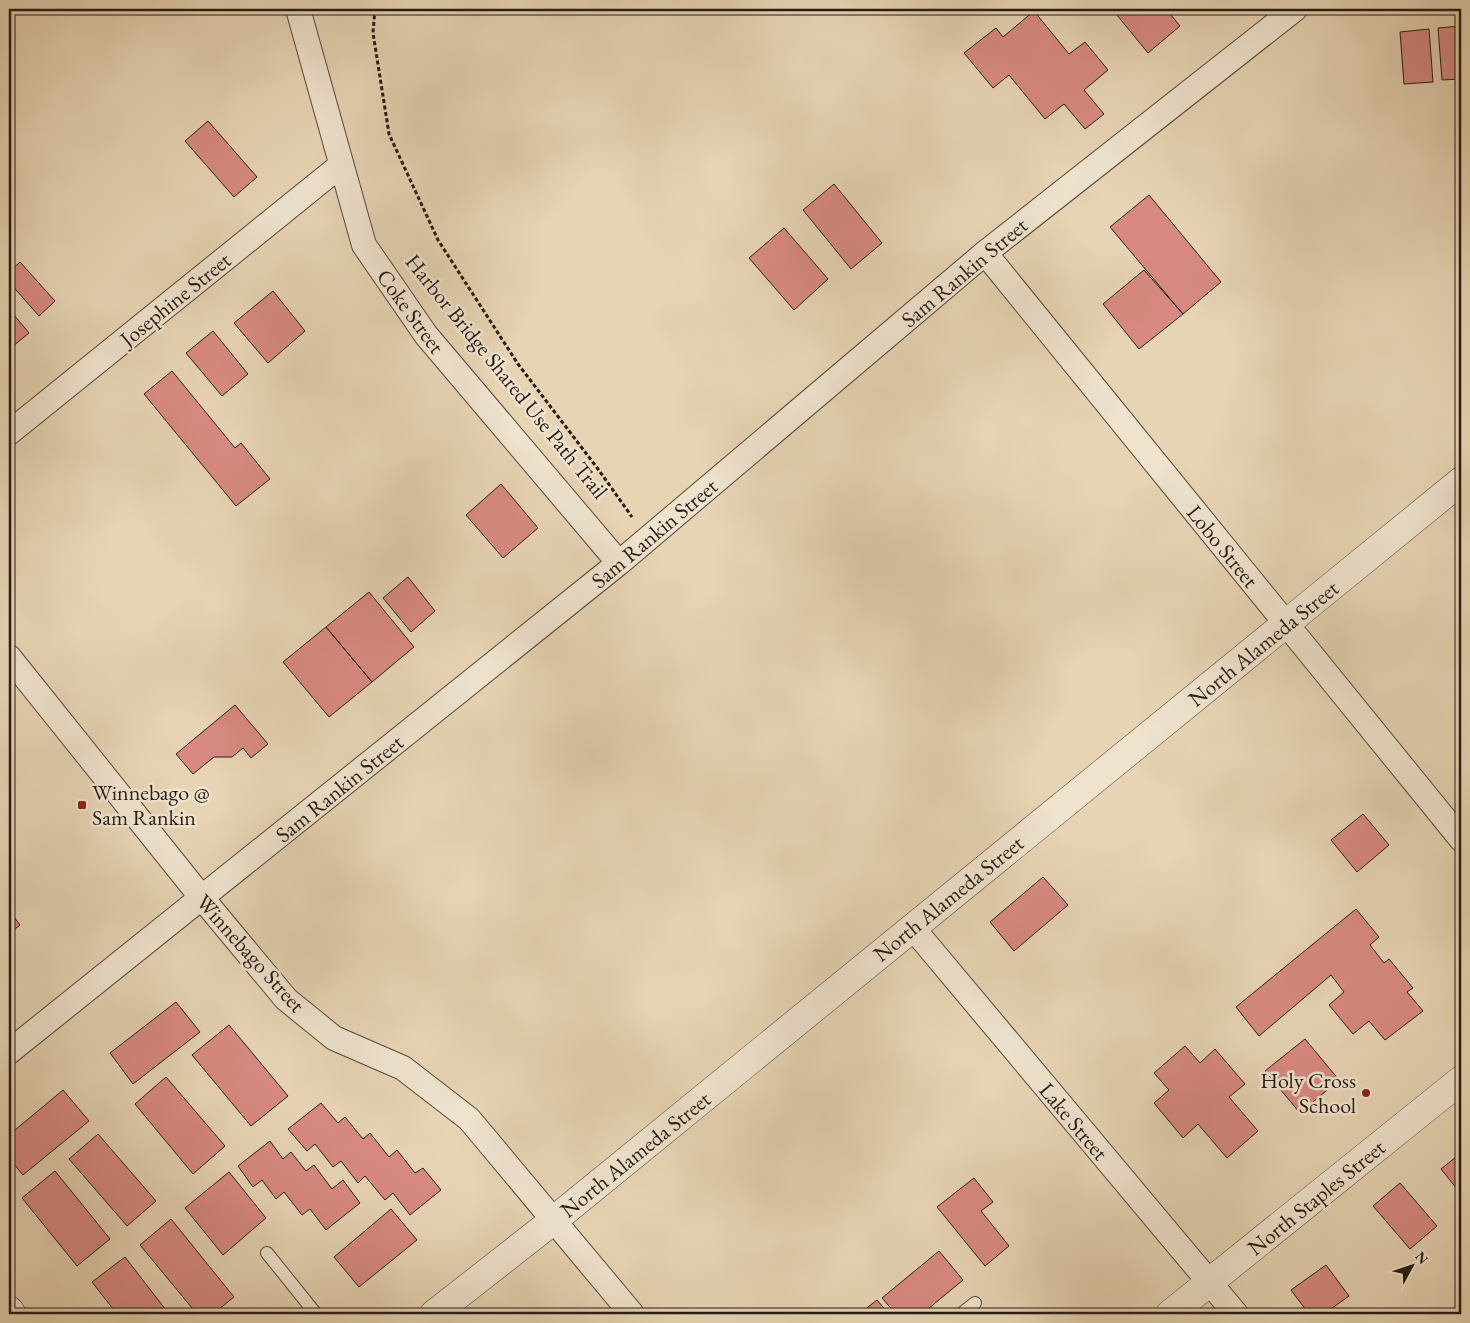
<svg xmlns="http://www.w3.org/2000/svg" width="1470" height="1323" viewBox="0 0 1470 1323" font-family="'EB Garamond',serif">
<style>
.building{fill:#d88a82;stroke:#261b14}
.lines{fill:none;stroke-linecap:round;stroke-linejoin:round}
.service-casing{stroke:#56493c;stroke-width:14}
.minor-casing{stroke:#56493c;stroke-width:26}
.tertiary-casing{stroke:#56493c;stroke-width:29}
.secondary-casing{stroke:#261b14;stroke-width:29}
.path{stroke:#261b14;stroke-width:3;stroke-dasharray:4 2.5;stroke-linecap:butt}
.service{stroke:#efe3ce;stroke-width:12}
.minor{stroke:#efe3ce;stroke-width:24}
.tertiary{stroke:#efe3ce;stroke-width:28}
.secondary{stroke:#efe3ce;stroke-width:28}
.poi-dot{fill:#8f2418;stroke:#efe3ce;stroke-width:2}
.labels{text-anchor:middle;stroke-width:5;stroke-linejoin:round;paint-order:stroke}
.street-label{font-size:22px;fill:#261b14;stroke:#efe3ce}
.poi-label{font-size:22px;fill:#261b14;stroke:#efe3ce;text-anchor:start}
</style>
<rect width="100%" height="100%" fill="#e7d4b4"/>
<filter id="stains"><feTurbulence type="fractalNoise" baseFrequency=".004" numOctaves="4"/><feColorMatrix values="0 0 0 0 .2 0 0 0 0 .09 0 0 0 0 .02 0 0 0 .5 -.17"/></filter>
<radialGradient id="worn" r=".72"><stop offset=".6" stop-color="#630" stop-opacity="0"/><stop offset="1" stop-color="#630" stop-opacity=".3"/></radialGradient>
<!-- building -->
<path class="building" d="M1112,9H1166L1180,26L1148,53Z
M1034,11L1069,54L1085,42L1108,70L1084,90L1104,114L1085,129L1064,104L1045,119L1009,75L993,88L964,53L996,28L1003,37Z
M1461,26V79L1442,80L1438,28Z
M1429,29L1433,82L1404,84L1400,32Z
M208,121L257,177L234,197L185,141Z
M834,184L882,243L851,269L803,210Z
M1149,195L1221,282L1183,314L1110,227Z
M784,228L828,279L794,310L749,258Z
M20,262L55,301L39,316L9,282V272Z
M1144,270L1183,314L1139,349L1103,304Z
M273,291L305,331L268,363L234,323Z
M9,309L29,333L12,347L9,344Z
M213,331L248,374L222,396L186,353Z
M172,371L235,448L241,443L270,479L236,506L144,394Z
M501,484L538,528L503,558L466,515Z
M408,577L435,611L411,632L383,598Z
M369,592L414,647L372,682L326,627Z
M326,627L372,682L329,717L283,662Z
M235,705L268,744L251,758L243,748L232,757H214L193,774L176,754Z
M1363,814L1389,845L1357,872L1331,840Z
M1043,877L1068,905L1014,951L990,922Z
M1356,909L1379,937L1370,945L1384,963L1389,959L1413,988L1407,992L1423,1011L1385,1040L1369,1021L1353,1034L1329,1005L1344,992L1331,975L1259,1036L1236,1007Z
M9,910L20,925L9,934Z
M176,1002L200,1032L133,1084L110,1053Z
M229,1025L288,1096L251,1126L192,1055Z
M1305,1039L1339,1080L1300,1113L1265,1071Z
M1185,1046L1200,1063L1215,1049L1245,1084L1229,1097L1258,1131L1227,1158L1198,1124L1183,1138L1154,1103L1169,1090L1154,1073Z
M166,1077L225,1146L193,1174L135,1104Z
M63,1090L89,1121L23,1175L9,1158V1135Z
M321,1103L338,1123L345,1117L363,1139L370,1133L389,1157L397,1150L415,1173L423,1168L441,1190L410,1215L393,1193L385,1200L365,1176L358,1183L341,1161L333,1167L315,1144L307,1151L288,1129Z
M98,1134L156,1201L127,1226L69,1159Z
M270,1141L283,1159L291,1152L306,1171L314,1165L332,1189L343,1180L360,1203L326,1230L310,1209L302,1215L284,1192L276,1199L262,1180L253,1187L238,1166Z
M1461,1153V1194L1441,1169Z
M55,1171L110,1239L77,1266L22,1198Z
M229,1172L266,1218L223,1255L185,1208Z
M974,1178L993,1202L981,1211L1009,1246L985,1266L937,1207Z
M1400,1183L1437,1226L1410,1249L1373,1206Z
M391,1209L417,1240L359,1287L334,1257Z
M171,1219L234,1297L213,1314H197L140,1245Z
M939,1251L963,1280L922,1314H896L882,1298Z
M125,1257L169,1314H117L92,1282Z
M1326,1265L1349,1296L1324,1314H1309L1291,1290Z
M877,1300L889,1314H859Z"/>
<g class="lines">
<!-- service casing -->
<g class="service-casing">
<path id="service" d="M267,1253L316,1314
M961,1314L975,1303"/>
</g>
<!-- minor casing -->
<g class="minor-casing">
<path id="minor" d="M298,9L364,245L426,335L619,563
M985,253L1461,839
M9,433L341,165
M9,657L202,898L286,999L334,1038L403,1068L469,1119L632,1314
M912,927L1236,1314
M9,1052L619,563L985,253L1295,9"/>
</g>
<!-- tertiary casing -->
<g class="tertiary-casing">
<path id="tertiary" d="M434,1314L554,1220L1461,481
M1170,1314L1461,1080"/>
</g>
<!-- secondary casing -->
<g class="secondary-casing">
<path id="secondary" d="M9,1310L12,1314"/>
</g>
<!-- path -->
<path class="path" d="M375,9L373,33L389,134L438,240L518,364L598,469L632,517"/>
<!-- service -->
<use href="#service" class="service"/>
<!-- minor -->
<use href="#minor" class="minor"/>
<!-- tertiary -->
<use href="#tertiary" class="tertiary"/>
<!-- secondary -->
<use href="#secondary" class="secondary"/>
</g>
<!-- markers -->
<g class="poi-dot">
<rect x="77" y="800" width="10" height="10" rx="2.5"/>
<circle cx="1366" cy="1093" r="5"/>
</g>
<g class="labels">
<!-- street labels -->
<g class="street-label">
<text transform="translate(964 272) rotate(-40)" y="8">Sam Rankin Street</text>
<text transform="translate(175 299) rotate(-39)" y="8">Josephine Street</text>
<text transform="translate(411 311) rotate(54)" y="8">Coke Street</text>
<text transform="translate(507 376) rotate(51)" y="8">Harbor Bridge Shared Use Path Trail</text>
<text transform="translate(654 533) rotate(-40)" y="8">Sam Rankin Street</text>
<text transform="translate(1223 546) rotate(51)" y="8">Lobo Street</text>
<text transform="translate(1263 643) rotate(-39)" y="8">North Alameda Street</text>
<text transform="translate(339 788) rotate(-39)" y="8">Sam Rankin Street</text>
<text transform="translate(948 898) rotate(-39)" y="8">North Alameda Street</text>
<text transform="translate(251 953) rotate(48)" y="8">Winnebago Street</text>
<text transform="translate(1074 1121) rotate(50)" y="8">Lake Street</text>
<text transform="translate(635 1154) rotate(-39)" y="8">North Alameda Street</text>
<text transform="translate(1316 1197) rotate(-39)" y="8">North Staples Street</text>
</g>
<!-- poi labels -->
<g class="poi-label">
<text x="92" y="800">Winnebago @<tspan x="92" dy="25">Sam Rankin</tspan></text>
<text x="1356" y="1088" text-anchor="end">Holy Cross<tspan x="1356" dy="25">School</tspan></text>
</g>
</g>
<!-- margin -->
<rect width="1470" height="1323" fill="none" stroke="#e7d4b4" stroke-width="30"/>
<rect x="10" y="10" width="1450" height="1303" fill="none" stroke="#261b14" stroke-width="2.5"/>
<rect x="15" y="15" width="1440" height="1293" fill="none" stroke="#261b14"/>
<!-- north arrow -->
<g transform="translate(1412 1266) rotate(50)" stroke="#efe3ce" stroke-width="4" paint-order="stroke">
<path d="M0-4L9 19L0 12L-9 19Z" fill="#261b14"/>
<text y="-8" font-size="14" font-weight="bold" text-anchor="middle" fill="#261b14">N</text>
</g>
<rect width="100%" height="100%" filter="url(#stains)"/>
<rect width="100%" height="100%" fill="url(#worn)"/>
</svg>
